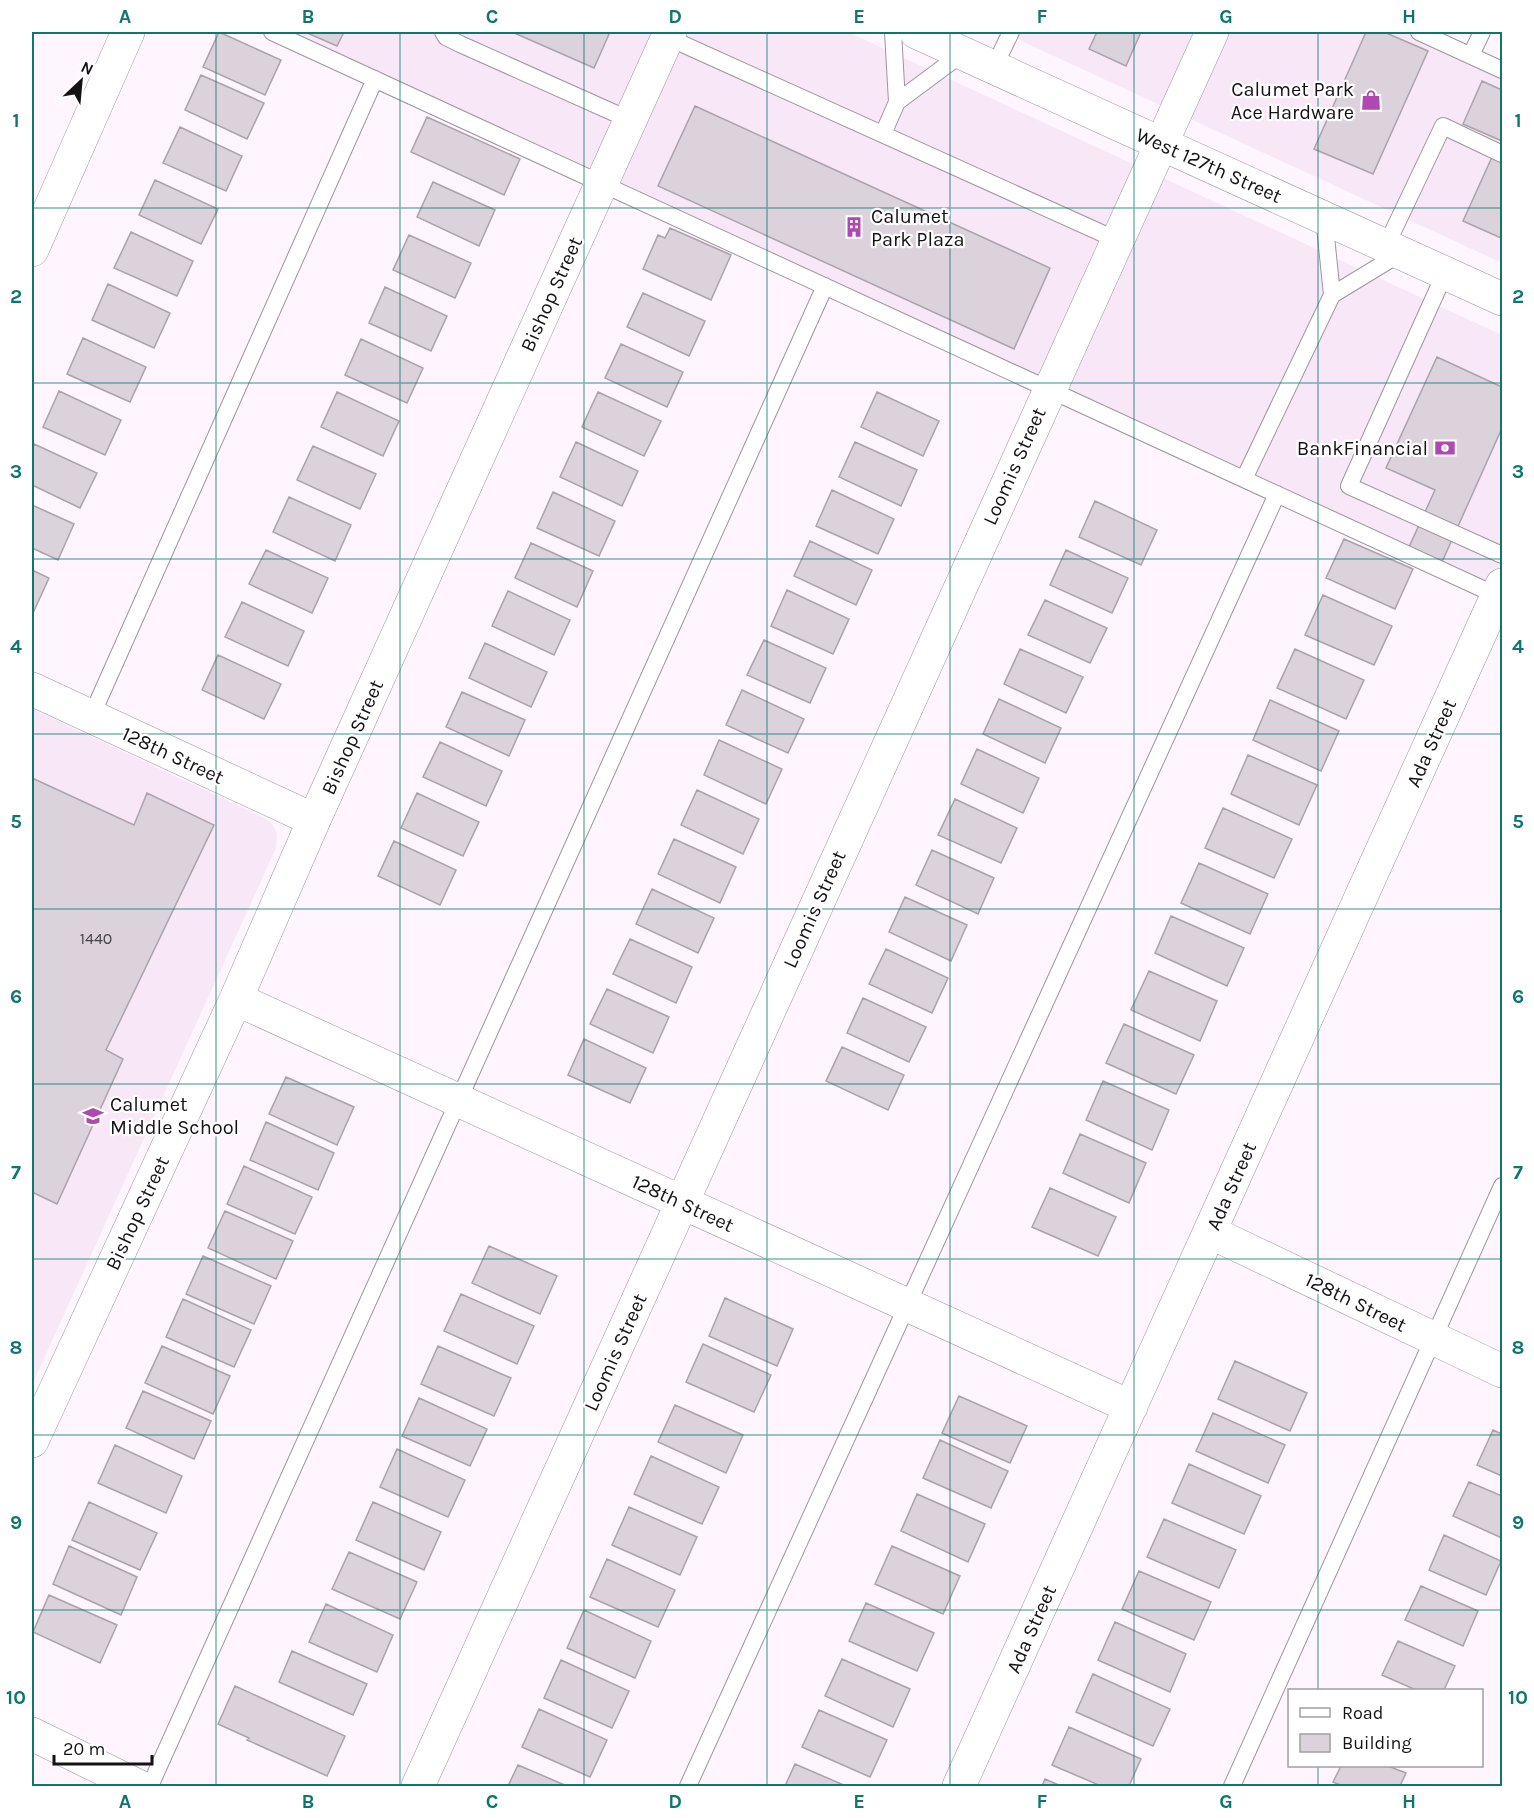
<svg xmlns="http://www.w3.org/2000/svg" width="1534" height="1818" viewBox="0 0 1534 1818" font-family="Karla,sans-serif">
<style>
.built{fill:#f8e8f7}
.building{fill:#dbd2db;stroke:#aba2aa;stroke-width:1.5}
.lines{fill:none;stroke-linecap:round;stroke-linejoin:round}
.service-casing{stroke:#9e959d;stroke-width:18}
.minor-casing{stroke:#9e959d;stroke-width:34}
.tertiary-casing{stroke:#9e959d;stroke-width:34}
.secondary-casing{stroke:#9e959d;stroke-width:34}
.service{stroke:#fff;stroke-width:16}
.minor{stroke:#fff;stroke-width:33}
.tertiary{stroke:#fff;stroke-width:33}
.secondary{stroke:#fff;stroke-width:33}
.grid{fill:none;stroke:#0f766e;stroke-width:1.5;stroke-opacity:0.55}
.labels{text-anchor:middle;stroke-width:4.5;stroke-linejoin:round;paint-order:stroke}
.number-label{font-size:16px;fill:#464246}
.poi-label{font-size:20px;fill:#151215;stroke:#fff;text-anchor:end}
.street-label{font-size:20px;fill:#151215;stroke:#fff}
.neatline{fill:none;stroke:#0f766e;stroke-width:2}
.grid-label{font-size:20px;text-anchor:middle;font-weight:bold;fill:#0f766e}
</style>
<rect width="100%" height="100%" fill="#fef5fe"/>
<!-- built -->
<path class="built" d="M258,32H848L1502,335V618L1501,601Z
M1002,32H1427L1502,67V263Z
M32,709L256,814L271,822L277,833L276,848L32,1385Z"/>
<!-- building -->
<path class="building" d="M219,32L281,60L265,95L203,67Z
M305,32H344L337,46Z
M512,32H610L594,68Z
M1097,32H1141L1126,66L1089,49Z
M1366,32H1384L1428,51L1373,174L1314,149Z
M201,75L264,103L247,139L185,110Z
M1482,81L1502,90V141L1463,124Z
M695,106L1050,268L1014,349L658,186Z
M427,117L520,159L504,195L411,152Z
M180,127L242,156L226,191L163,163Z
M1492,157L1502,162V235L1501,238L1463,221Z
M155,180L218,209L201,244L139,215Z
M433,182L495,210L479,246L417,217Z
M670,228L731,255L711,300L643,269L658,235L665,238Z
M131,232L193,261L177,296L114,268Z
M409,235L471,263L455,298L393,270Z
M108,284L170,313L154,348L92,320Z
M385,287L447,316L431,351L369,323Z
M643,293L705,321L689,356L627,327Z
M83,338L146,367L130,402L67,374Z
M361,339L423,368L407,403L345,375Z
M621,344L683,372L667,407L605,378Z
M1437,357L1502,387V428L1442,562L1409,547L1435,490L1386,468Z
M59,391L121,420L105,455L43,427Z
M337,392L399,421L383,456L321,427Z
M598,392L661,421L644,456L582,427Z
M877,392L939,421L923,456L861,427Z
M576,442L638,471L622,506L560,477Z
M855,442L917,470L901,506L839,477Z
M34,444L97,473L80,508L32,485V449Z
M313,446L376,474L360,509L297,480Z
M832,490L894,519L878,554L816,526Z
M553,492L615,521L599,556L537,528Z
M289,497L351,525L335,561L273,532Z
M1095,501L1157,530L1141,565L1079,537Z
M32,505L74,524L58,560L32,548Z
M1344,539L1413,569L1395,609L1326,578Z
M810,541L872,570L856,605L794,576Z
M531,543L593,571L577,607L515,578Z
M266,550L328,578L312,613L249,584Z
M1066,550L1128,578L1112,613L1050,585Z
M32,570L49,578L33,613L32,612Z
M787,590L849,619L833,654L771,626Z
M508,591L570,620L554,655L492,626Z
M1323,595L1392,626L1374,665L1305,635Z
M1045,600L1107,628L1090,663L1028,635Z
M242,602L304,631L288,666L225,637Z
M764,640L826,668L810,703L747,675Z
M485,643L547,672L531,707L469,678Z
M1020,649L1083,677L1066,713L1004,684Z
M1295,649L1364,680L1346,719L1277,688Z
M218,655L281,684L264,719L202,690Z
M742,690L804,719L788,753L726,725Z
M462,692L525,720L509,756L446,727Z
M999,699L1061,728L1045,763L983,734Z
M1270,700L1339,731L1321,771L1253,740Z
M719,740L782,769L766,804L704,775Z
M440,742L502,771L486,806L423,777Z
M977,749L1039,778L1023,813L961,784Z
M1248,755L1317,785L1299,825L1231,794Z
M32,778L134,825L147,793L214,825L106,1050L123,1059L57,1204L32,1192Z
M697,790L759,819L743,854L681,825Z
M417,793L479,822L463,856L401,828Z
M955,799L1017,828L1001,863L938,835Z
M1223,808L1292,839L1274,878L1205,848Z
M674,839L736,867L720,903L658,874Z
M394,841L456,870L440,905L378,876Z
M932,850L994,878L978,914L916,885Z
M1199,863L1268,894L1250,934L1181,903Z
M652,889L714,918L698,953L636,924Z
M905,897L967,925L951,961L889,932Z
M1171,916L1244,948L1227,986L1155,953Z
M630,939L692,967L676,1003L613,974Z
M886,949L948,978L932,1013L869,984Z
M1149,971L1217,1001L1200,1041L1131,1010Z
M607,989L669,1017L653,1053L590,1024Z
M863,998L926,1027L909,1062L847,1033Z
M1124,1024L1194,1055L1176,1094L1106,1063Z
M584,1039L646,1068L630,1103L568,1075Z
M842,1047L904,1075L888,1110L826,1081Z
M286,1077L354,1107L337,1145L269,1114Z
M1103,1081L1169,1110L1152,1150L1086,1120Z
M266,1122L334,1153L318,1190L250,1160Z
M1080,1134L1146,1163L1129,1203L1063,1173Z
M244,1166L312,1197L295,1234L227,1204Z
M1050,1188L1116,1217L1098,1256L1032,1227Z
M225,1211L293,1241L276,1279L208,1248Z
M489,1246L557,1276L540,1314L472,1283Z
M203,1256L271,1286L254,1324L186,1294Z
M461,1294L534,1326L517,1364L444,1331Z
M725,1298L793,1329L777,1366L709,1336Z
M183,1299L251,1330L234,1367L166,1337Z
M703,1344L771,1375L754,1412L686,1382Z
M162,1346L230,1376L213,1414L145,1383Z
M438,1346L511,1378L494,1416L421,1384Z
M1235,1361L1307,1393L1290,1431L1218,1399Z
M143,1391L211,1421L194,1459L126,1428Z
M959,1396L1027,1426L1010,1463L942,1433Z
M419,1398L487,1429L470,1466L402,1436Z
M675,1405L743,1435L726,1473L658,1442Z
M1213,1413L1285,1445L1268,1483L1196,1451Z
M1493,1430L1502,1434V1476L1477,1465Z
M940,1440L1008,1471L991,1508L923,1478Z
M115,1445L182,1476L166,1513L98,1483Z
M397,1449L465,1480L448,1517L380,1487Z
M651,1456L719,1487L702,1524L634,1494Z
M1189,1464L1261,1496L1244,1534L1172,1503Z
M1469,1482L1502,1496V1538L1453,1516Z
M917,1494L985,1524L968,1562L901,1531Z
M89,1502L157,1533L140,1570L72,1540Z
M373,1502L441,1532L424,1570L356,1540Z
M629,1507L697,1537L680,1575L612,1545Z
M1164,1519L1236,1550L1219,1588L1147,1557Z
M1444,1535L1501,1561L1486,1595L1429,1570Z
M69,1546L137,1577L121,1615L53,1584Z
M892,1546L960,1576L943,1614L875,1584Z
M349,1552L417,1582L400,1619L332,1589Z
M607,1559L675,1590L658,1627L590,1597Z
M1139,1571L1211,1602L1194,1640L1122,1609Z
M1421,1586L1478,1611L1463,1646L1405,1620Z
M49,1595L117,1625L100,1663L33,1632Z
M866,1603L934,1633L917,1671L849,1641Z
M326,1604L393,1635L377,1672L309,1642Z
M584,1610L651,1641L635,1678L567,1648Z
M1115,1622L1186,1654L1170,1692L1098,1660Z
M1398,1641L1455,1666L1444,1690H1416L1382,1675Z
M292,1651L367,1684L353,1715L279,1682Z
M842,1659L910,1689L893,1727L825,1696Z
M561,1660L629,1691L612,1728L544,1698Z
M1093,1674L1170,1709L1153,1746L1076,1712Z
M235,1686L345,1736L327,1776L247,1740L249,1738L218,1724Z
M539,1709L607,1740L590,1777L522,1747Z
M819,1710L887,1740L870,1777L802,1747Z
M1069,1727L1141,1759L1129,1786H1101L1052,1765Z
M795,1764L846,1786H785Z
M518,1765L567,1786H508Z
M1341,1766H1388L1406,1773L1400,1786H1343L1333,1782Z
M1045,1779L1061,1786H1042Z"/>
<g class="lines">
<!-- service casing -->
<g class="service-casing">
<path id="service" d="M272,32L1498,596
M443,32L446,37L460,44L630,120
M1419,32L1502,70
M667,37L1117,240
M1471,55L1482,32
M994,67L1011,32
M897,102L963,53
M883,134L897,102L893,32
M1386,246L1443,126L1502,154
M1445,273L1349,486L1502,555
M1332,295L1401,253
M1244,479L1332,295L1324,217
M91,717L375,79
M150,1786L825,286
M688,1786L1277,494
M1232,1786L1502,1186"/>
</g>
<!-- minor casing -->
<g class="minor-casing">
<path id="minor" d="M32,250L128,32
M32,689L314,820
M236,999L1131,1407
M1210,1232L1502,1371
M32,1441L236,999L314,820L670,32
M418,1786L1212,32
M959,1786L1502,585"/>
</g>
<!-- tertiary casing -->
<g class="tertiary-casing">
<path id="tertiary" d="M32,1734L138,1786"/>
</g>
<!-- secondary casing -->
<g class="secondary-casing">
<path id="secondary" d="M916,32L1502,299"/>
</g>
<!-- service -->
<use href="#service" class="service"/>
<!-- minor -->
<use href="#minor" class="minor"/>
<!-- tertiary -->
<use href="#tertiary" class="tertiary"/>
<!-- secondary -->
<use href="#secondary" class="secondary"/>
</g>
<!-- grid -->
<path class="grid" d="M216,32V1786M400,32V1786M584,32V1786M767,32V1786M950,32V1786M1134,32V1786M1318,32V1690M32,208H1502M32,383H1502M32,559H1502M32,734H1502M32,909H1502M32,1084H1502M32,1259H1502M32,1435H1502M32,1610H1502M1318,1766V1786"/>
<!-- icons -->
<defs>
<g id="shop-bare" transform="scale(1.62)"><path d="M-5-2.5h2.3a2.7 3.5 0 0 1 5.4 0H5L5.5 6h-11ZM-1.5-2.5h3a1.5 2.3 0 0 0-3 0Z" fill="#ae4aaf" stroke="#fff" stroke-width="2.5" paint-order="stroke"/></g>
<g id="building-bare" transform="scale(1.62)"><path d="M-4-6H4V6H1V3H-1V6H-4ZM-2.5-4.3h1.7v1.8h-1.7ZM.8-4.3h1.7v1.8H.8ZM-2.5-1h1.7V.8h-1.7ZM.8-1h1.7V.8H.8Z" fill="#ae4aaf" stroke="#fff" stroke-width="2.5" paint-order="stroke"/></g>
<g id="bank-bare" transform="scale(1.62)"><path d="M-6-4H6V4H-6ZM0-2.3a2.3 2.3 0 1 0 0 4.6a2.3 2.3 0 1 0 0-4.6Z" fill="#ae4aaf" stroke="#fff" stroke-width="2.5" paint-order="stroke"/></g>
<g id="school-bare" transform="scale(1.62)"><path d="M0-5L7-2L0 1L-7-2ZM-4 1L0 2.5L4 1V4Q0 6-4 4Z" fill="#ae4aaf" stroke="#fff" stroke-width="2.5" paint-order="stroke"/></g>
</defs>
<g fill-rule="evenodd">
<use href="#shop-bare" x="1371" y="100"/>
<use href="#building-bare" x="854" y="227"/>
<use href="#bank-bare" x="1445" y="448"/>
<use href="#school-bare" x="93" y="1116"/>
</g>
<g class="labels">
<!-- number labels -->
<g class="number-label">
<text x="96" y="944">1440</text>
</g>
<!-- poi labels -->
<g class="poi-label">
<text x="1354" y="96">Calumet Park<tspan x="1354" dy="23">Ace Hardware</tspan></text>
<text x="871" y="223" text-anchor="start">Calumet<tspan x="871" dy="23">Park Plaza</tspan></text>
<text x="1428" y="455">BankFinancial</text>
<text x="110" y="1111" text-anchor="start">Calumet<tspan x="110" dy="23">Middle School</tspan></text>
</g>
<!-- street labels -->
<g class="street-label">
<text transform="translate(1209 165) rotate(24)" y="7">West 127th Street</text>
<text transform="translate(551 294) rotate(-66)" y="7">Bishop Street</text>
<text transform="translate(1014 466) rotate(-66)" y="7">Loomis Street</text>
<text transform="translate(352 737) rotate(-66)" y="7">Bishop Street</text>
<text transform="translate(1431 743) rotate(-66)" y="7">Ada Street</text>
<text transform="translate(173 755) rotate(25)" y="7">128th Street</text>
<text transform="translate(814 909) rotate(-66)" y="7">Loomis Street</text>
<text transform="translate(1231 1186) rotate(-66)" y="7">Ada Street</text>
<text transform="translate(683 1203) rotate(25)" y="7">128th Street</text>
<text transform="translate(137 1213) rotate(-65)" y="7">Bishop Street</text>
<text transform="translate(1356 1302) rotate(26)" y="7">128th Street</text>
<text transform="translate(615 1352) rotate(-66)" y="7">Loomis Street</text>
<text transform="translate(1031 1629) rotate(-66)" y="7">Ada Street</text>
</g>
</g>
<!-- border -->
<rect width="1534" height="1818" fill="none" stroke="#ffffff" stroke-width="66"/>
<!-- legend -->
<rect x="1288" y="1689" width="195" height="78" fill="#ffffff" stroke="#a1a0a1" stroke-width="1.5"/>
<rect x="1300" y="1708" width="30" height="9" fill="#ffffff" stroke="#a1a0a1" stroke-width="1.5"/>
<text x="1342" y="1719" font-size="18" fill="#151215">Road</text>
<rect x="1300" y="1734" width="30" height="18" fill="#dbd2db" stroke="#a1a0a1" stroke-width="1.5"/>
<text x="1342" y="1749" font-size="18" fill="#151215">Building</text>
<!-- north arrow -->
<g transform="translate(81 81) rotate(26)" stroke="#ffffff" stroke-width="4.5" paint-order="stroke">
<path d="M0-4.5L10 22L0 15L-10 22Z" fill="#151215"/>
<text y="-9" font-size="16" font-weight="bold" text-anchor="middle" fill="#151215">N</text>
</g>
<!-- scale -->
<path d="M54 1755v9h98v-9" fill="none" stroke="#151215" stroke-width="3"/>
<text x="63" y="1755" font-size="18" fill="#151215" stroke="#ffffff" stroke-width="4.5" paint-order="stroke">20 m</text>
<rect x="33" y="33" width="1468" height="1752" class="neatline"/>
<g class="grid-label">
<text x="125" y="23">A</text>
<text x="308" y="23">B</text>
<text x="492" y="23">C</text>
<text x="675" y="23">D</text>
<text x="859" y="23">E</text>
<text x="1042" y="23">F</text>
<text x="1226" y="23">G</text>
<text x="1409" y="23">H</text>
<text x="16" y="127">1</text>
<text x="1518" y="127">1</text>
<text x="16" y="303">2</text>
<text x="1518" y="303">2</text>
<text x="16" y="478">3</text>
<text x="1518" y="478">3</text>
<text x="16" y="653">4</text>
<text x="1518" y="653">4</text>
<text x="16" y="828">5</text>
<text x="1518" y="828">5</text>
<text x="16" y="1003">6</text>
<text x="1518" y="1003">6</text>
<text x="16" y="1179">7</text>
<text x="1518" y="1179">7</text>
<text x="16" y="1354">8</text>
<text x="1518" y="1354">8</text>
<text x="16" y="1529">9</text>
<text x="1518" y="1529">9</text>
<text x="16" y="1704">10</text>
<text x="1518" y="1704">10</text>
<text x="125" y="1808">A</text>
<text x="308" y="1808">B</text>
<text x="492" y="1808">C</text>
<text x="675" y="1808">D</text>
<text x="859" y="1808">E</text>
<text x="1042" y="1808">F</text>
<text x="1226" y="1808">G</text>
<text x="1409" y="1808">H</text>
</g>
</svg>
